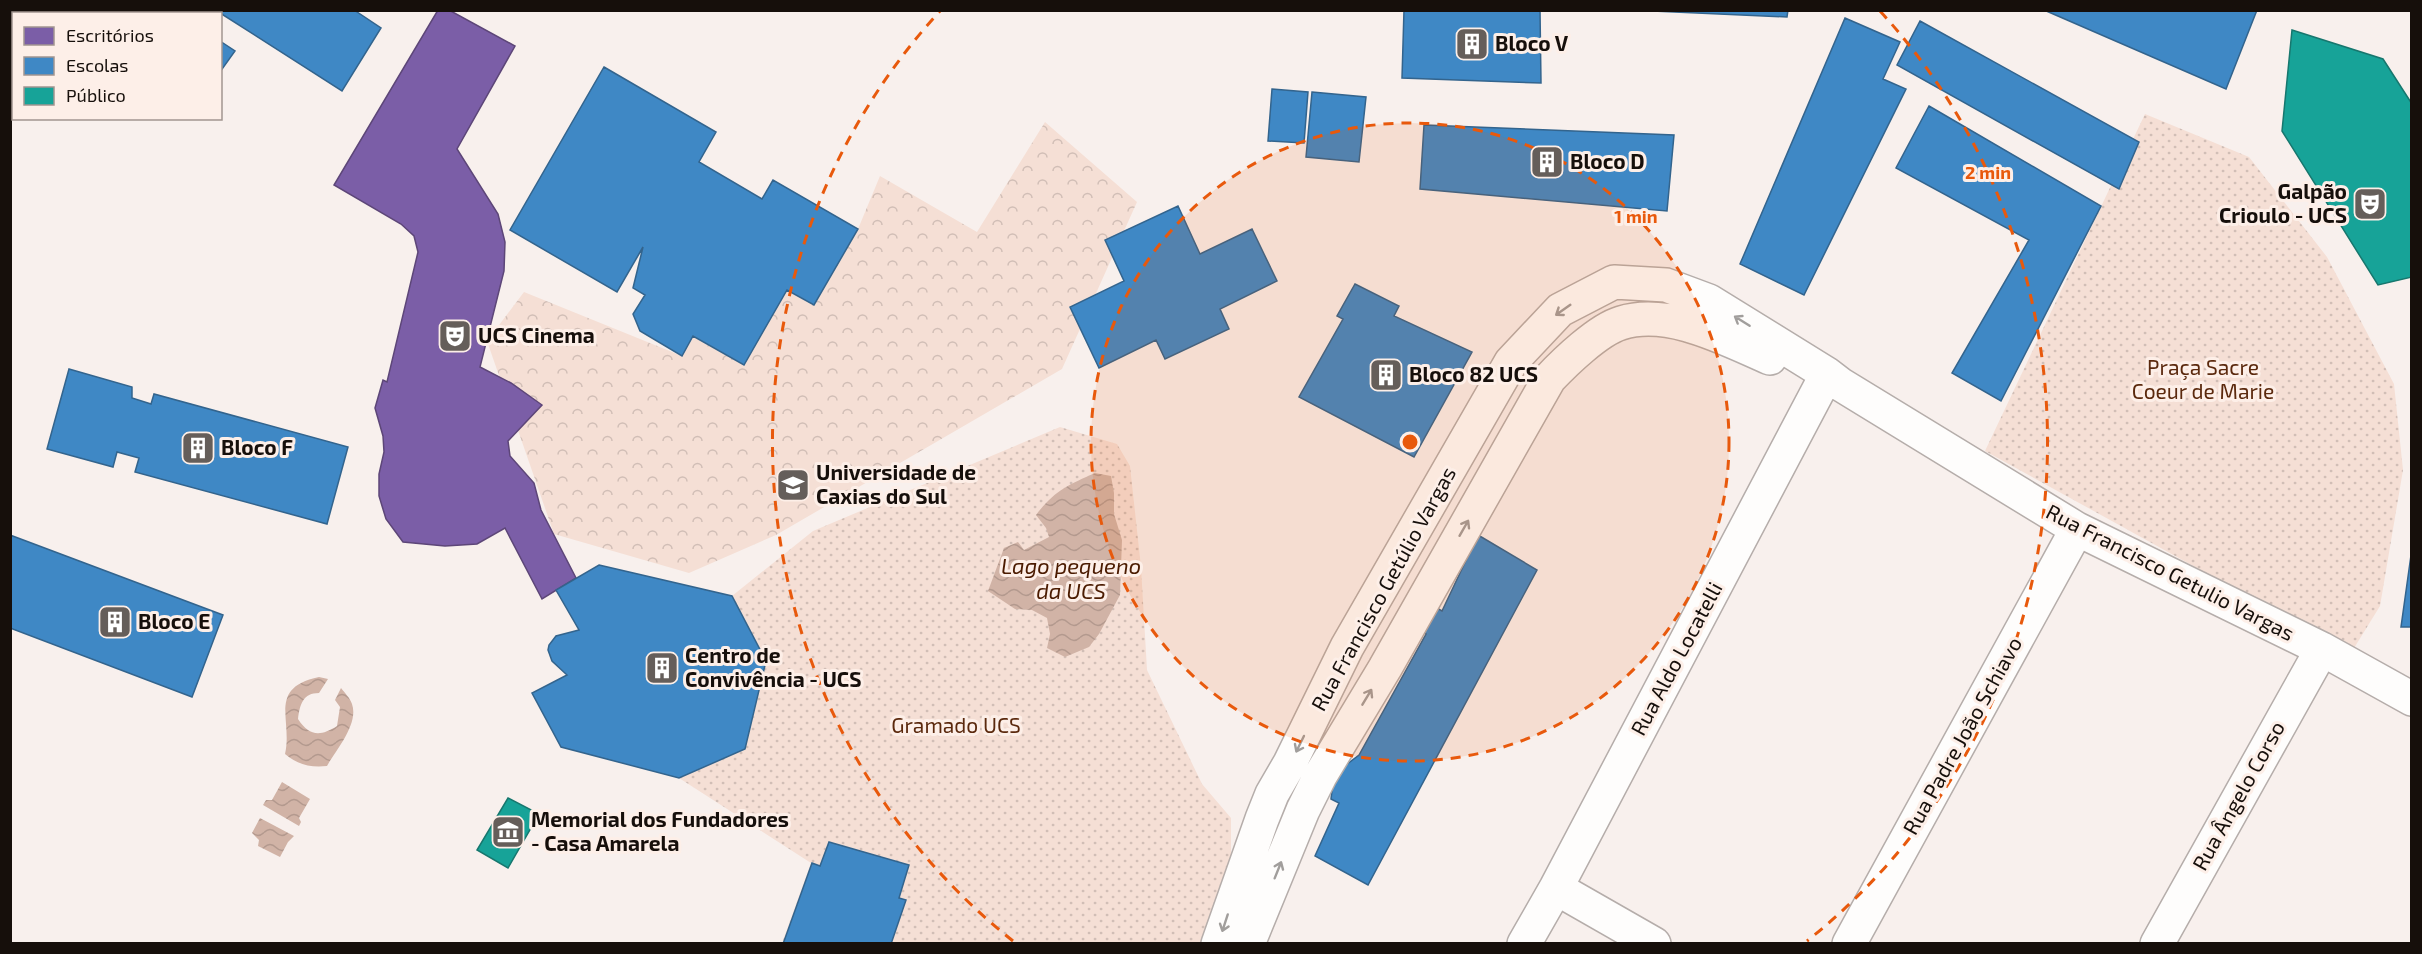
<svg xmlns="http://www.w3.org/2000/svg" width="2422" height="954" viewBox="0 0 2422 954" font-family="'Exo 2',sans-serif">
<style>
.forest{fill:url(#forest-crowns)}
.park{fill:url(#park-dots)}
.water{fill:url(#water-waves)}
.offices{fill:#7b5ea7;stroke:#5d4678;stroke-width:1.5}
.schools{fill:#3f88c5;stroke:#33648d;stroke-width:1.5}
.public{fill:#17a398;stroke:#17776e;stroke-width:1.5}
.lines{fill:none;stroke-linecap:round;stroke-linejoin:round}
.minor-casing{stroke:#b5adaa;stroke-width:36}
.minor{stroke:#fefdfc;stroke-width:33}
.oneway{stroke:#a19e9c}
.ring{fill:none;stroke:#e8590c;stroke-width:3;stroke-dasharray:10 8}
.labels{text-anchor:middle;stroke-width:6;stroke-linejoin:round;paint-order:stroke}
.poi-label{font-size:21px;font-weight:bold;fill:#160f0b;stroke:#fdefe8;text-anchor:start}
.park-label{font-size:21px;fill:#5b290d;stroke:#fdefe8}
.street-label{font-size:21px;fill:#160f0b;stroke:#fdefe8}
.water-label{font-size:22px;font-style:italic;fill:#4b1b00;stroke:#fdefe8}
.centre{fill:#e8590c;stroke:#fdefe8;stroke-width:3}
.ring-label{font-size:18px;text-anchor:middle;font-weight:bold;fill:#e8590c;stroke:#fdefe8;stroke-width:6;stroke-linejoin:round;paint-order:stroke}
</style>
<defs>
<pattern id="forest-crowns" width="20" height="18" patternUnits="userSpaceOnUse" patternTransform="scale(1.5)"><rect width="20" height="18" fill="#f5dfd5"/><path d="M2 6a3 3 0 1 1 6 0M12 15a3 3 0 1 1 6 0" fill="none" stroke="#d1beb6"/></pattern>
<pattern id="park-dots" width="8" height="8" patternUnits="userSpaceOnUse" patternTransform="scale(1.5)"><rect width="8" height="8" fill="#f5dfd5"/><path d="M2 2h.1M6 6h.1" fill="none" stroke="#d1beb6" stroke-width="1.8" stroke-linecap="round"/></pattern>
<pattern id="water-waves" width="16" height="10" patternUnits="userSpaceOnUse" patternTransform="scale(1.5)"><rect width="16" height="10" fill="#d1b3a6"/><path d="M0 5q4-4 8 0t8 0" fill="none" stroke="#b3998e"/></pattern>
</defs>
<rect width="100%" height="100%" fill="#f8f0ed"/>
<!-- forest -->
<path class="forest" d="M1045,122L1137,202L1062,369L776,535L689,573L554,534L487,341L524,292L682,356L693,336L744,365L787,290L814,305L858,229L880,176L977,232Z"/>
<!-- park -->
<path class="park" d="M2145,114L2249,157L2327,257L2394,384L2403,470L2380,606L2351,653L1985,451Z
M1060,427L1117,444L1130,466L1141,567L1147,670L1202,784L1231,818V871L1207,943H782L811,863L679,778L745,749L766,661L732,596L813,531Z"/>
<!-- water -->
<path class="water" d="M1095,473L1111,476L1114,493V514L1122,540L1120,595L1099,634L1089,647L1065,657L1047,648L1050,634L1047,618L1032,610L1015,609L988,591L1004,548L1018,542L1024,550L1049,537L1046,528L1036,515C1054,491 1068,485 1095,473Z
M319,677L328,679L319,693C303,693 300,704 298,719C309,736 320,737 337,726L340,707L335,700L341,688C345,693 350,698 352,704C359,724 336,750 327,766C310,768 297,764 285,754C293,720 267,688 319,677Z
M282,782L310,799L299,818L301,822L299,826L263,805L266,800H272Z
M260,818L294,836L288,842L280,857L258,846L259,840L252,833Z"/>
<!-- offices -->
<path class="offices" d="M438,10H449L515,46L457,149L498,214L505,242L504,271L480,367L511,383L542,405L508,441L510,456L534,483L541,510L576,578L542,599L505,528L477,544L445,546L403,542L386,519L379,496V474L384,452L383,436L375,408L383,380L387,382L418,252L414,236L401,224L334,185Z"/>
<!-- schools -->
<path class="schools" d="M156,10H354L381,28L342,91L217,11L214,14H154Z
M1404,10H1540L1541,83L1402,78Z
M1630,10H1788L1787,17Z
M2044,10H2257L2226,89Z
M1845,18L1900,42L1883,79L1906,89L1804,295L1740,264Z
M1920,21L2139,142L2119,189L1897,65Z
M220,41L235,51L220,72Z
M10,56L14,59V90L10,95Z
M604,67L716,132L699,162L762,199L773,180L858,229L814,305L787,290L744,365L693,336L682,356L640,331L633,314L645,295L633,288L643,247L617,292L510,230Z
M1272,89L1308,92L1304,143L1268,141Z
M1312,92L1366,97L1359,162L1306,157Z
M1929,106L2101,206L2001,401L1952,373L2029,240L1896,168Z
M1424,125L1674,135L1667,211L1420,189Z
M1178,206L1200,254L1252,229L1277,281L1220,309L1229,329L1165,359L1156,340L1099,368L1070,307L1124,281L1105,240Z
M1355,284L1399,306L1394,316L1472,352L1414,457L1299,397L1343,319L1337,316Z
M69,369L132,387V398L151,404L154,394L348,447L327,524L135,472L139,458L117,452L113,467L47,449Z
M10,535L223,615L192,697L10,628Z
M1478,535L1537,570L1368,885L1315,856L1339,803L1331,799L1334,774L1359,755L1426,634L1417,629L1430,604L1442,611Z
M2412,548V627H2401Z
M599,565L732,596L766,661L745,749L679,778L561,747L532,693L567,675L552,661L548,650L549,645L556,636L579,630L556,590Z
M829,842L909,865L899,898L906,900L891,944H783L812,863L820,866Z"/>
<!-- public -->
<path class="public" d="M2292,30L2383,59L2412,104V277L2378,285L2282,131Z
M508,798L539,814L508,868L477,850Z"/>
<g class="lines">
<!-- minor casing -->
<g class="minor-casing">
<path id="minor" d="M1556,888L1654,944
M1218,944L1262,819L1272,794L1290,763L1347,647L1511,362L1560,310L1614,282L1666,285L1709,301L1827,374L1840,384L2077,529L2322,649L2412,699
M1248,944L1303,810L1320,776L1385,668L1549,379C1565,362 1598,330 1621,323C1669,308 1726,339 1770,358
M1524,944L1556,888L1827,374
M1849,944L2077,529
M2157,944L2322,649"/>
</g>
<!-- minor -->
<use href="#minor" class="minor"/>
</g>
<!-- one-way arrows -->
<defs><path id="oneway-shaft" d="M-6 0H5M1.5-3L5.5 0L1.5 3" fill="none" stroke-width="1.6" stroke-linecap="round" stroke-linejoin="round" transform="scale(1.5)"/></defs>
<g class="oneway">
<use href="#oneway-shaft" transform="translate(1563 310) rotate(145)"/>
<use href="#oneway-shaft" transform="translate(1742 321) rotate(-148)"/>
<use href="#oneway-shaft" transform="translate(1464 528) rotate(-60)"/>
<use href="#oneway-shaft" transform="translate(1367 697) rotate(-59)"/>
<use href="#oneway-shaft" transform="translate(1300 744) rotate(116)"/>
<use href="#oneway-shaft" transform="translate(1278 870) rotate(-68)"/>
<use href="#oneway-shaft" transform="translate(1225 923) rotate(108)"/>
</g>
<!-- distance rings -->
<circle cx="1410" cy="442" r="319" fill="#e8590c" fill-opacity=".12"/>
<g class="ring">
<circle cx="1410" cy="442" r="319"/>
<path d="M1013 941A638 638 0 0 1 940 11M1880 11A638 638 0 0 1 1807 941"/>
</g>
<!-- icons -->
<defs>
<g id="building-square" transform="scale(1.725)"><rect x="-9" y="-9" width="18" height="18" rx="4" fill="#655e5a" stroke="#fdefe8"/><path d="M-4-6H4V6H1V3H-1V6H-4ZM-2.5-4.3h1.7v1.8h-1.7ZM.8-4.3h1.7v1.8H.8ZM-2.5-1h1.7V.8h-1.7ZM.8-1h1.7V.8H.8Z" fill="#fff"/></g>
<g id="theatre-square" transform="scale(1.725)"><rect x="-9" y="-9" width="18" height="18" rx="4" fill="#655e5a" stroke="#fdefe8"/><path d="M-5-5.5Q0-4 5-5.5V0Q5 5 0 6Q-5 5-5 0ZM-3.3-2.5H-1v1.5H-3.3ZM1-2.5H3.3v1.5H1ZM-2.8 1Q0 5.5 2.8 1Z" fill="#fff"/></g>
<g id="university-square" transform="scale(1.725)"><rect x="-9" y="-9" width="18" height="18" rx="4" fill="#655e5a" stroke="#fdefe8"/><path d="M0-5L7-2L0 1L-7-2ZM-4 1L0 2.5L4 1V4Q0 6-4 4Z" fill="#fff"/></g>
<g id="museum-square" transform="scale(1.725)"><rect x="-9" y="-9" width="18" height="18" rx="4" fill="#655e5a" stroke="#fdefe8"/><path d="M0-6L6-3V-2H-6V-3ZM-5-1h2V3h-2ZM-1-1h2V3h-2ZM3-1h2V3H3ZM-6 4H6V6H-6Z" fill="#fff"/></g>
</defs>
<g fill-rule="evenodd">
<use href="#building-square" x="1472" y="44"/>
<use href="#building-square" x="1547" y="162"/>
<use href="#theatre-square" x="2370" y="204"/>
<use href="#theatre-square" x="455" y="336"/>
<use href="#building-square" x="1386" y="375"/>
<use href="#building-square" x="198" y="448"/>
<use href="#university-square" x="793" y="485"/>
<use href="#building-square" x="115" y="622"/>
<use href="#building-square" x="662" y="668"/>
<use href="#museum-square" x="508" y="832"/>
</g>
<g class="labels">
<!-- poi labels -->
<g class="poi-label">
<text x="1495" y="51">Bloco V</text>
<text x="1570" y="169">Bloco D</text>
<text x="2347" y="199" text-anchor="end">Galpão<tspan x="2347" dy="24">Crioulo - UCS</tspan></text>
<text x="478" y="343">UCS Cinema</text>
<text x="1409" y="382">Bloco 82 UCS</text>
<text x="221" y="455">Bloco F</text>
<text x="816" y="480">Universidade de<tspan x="816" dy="24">Caxias do Sul</tspan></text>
<text x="138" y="629">Bloco E</text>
<text x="685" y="663">Centro de<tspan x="685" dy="24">Convivência - UCS</tspan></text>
<text x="531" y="827">Memorial dos Fundadores<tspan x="531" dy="24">- Casa Amarela</tspan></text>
</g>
<!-- park labels -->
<g class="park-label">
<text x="2203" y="375">Praça Sacre<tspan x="2203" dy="24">Coeur de Marie</tspan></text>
<text x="956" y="733">Gramado UCS</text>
</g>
<!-- street labels -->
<g class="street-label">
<text transform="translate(2170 573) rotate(27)" y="7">Rua Francisco Getulio Vargas</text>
<text transform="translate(1384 589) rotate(-61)" y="7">Rua Francisco Getúlio Vargas</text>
<text transform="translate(1677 659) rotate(-62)" y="7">Rua Aldo Locatelli</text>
<text transform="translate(1963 736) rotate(-61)" y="7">Rua Padre João Schiavo</text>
<text transform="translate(2239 796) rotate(-61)" y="7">Rua Ângelo Corso</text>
</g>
<!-- water labels -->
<g class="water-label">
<text x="1071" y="574">Lago pequeno<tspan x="1071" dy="25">da UCS</tspan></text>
</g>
</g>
<circle cx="1410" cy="442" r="9" class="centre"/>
<g class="ring-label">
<text x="1988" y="179">2 min</text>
<text x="1636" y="223">1 min</text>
</g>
<!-- border -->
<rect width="2422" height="954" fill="none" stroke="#160f0b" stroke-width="24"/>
<!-- legend -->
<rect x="12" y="12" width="210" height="108" fill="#fdefe8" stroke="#a19590" stroke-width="1.5"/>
<rect x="24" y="27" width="30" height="18" fill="#7b5ea7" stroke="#a19590" stroke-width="1.5"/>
<text x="66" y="42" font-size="18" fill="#160f0b">Escritórios</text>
<rect x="24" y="57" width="30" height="18" fill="#3f88c5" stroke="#a19590" stroke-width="1.5"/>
<text x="66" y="72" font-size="18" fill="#160f0b">Escolas</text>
<rect x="24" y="87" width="30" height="18" fill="#17a398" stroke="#a19590" stroke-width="1.5"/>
<text x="66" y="102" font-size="18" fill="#160f0b">Público</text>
</svg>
